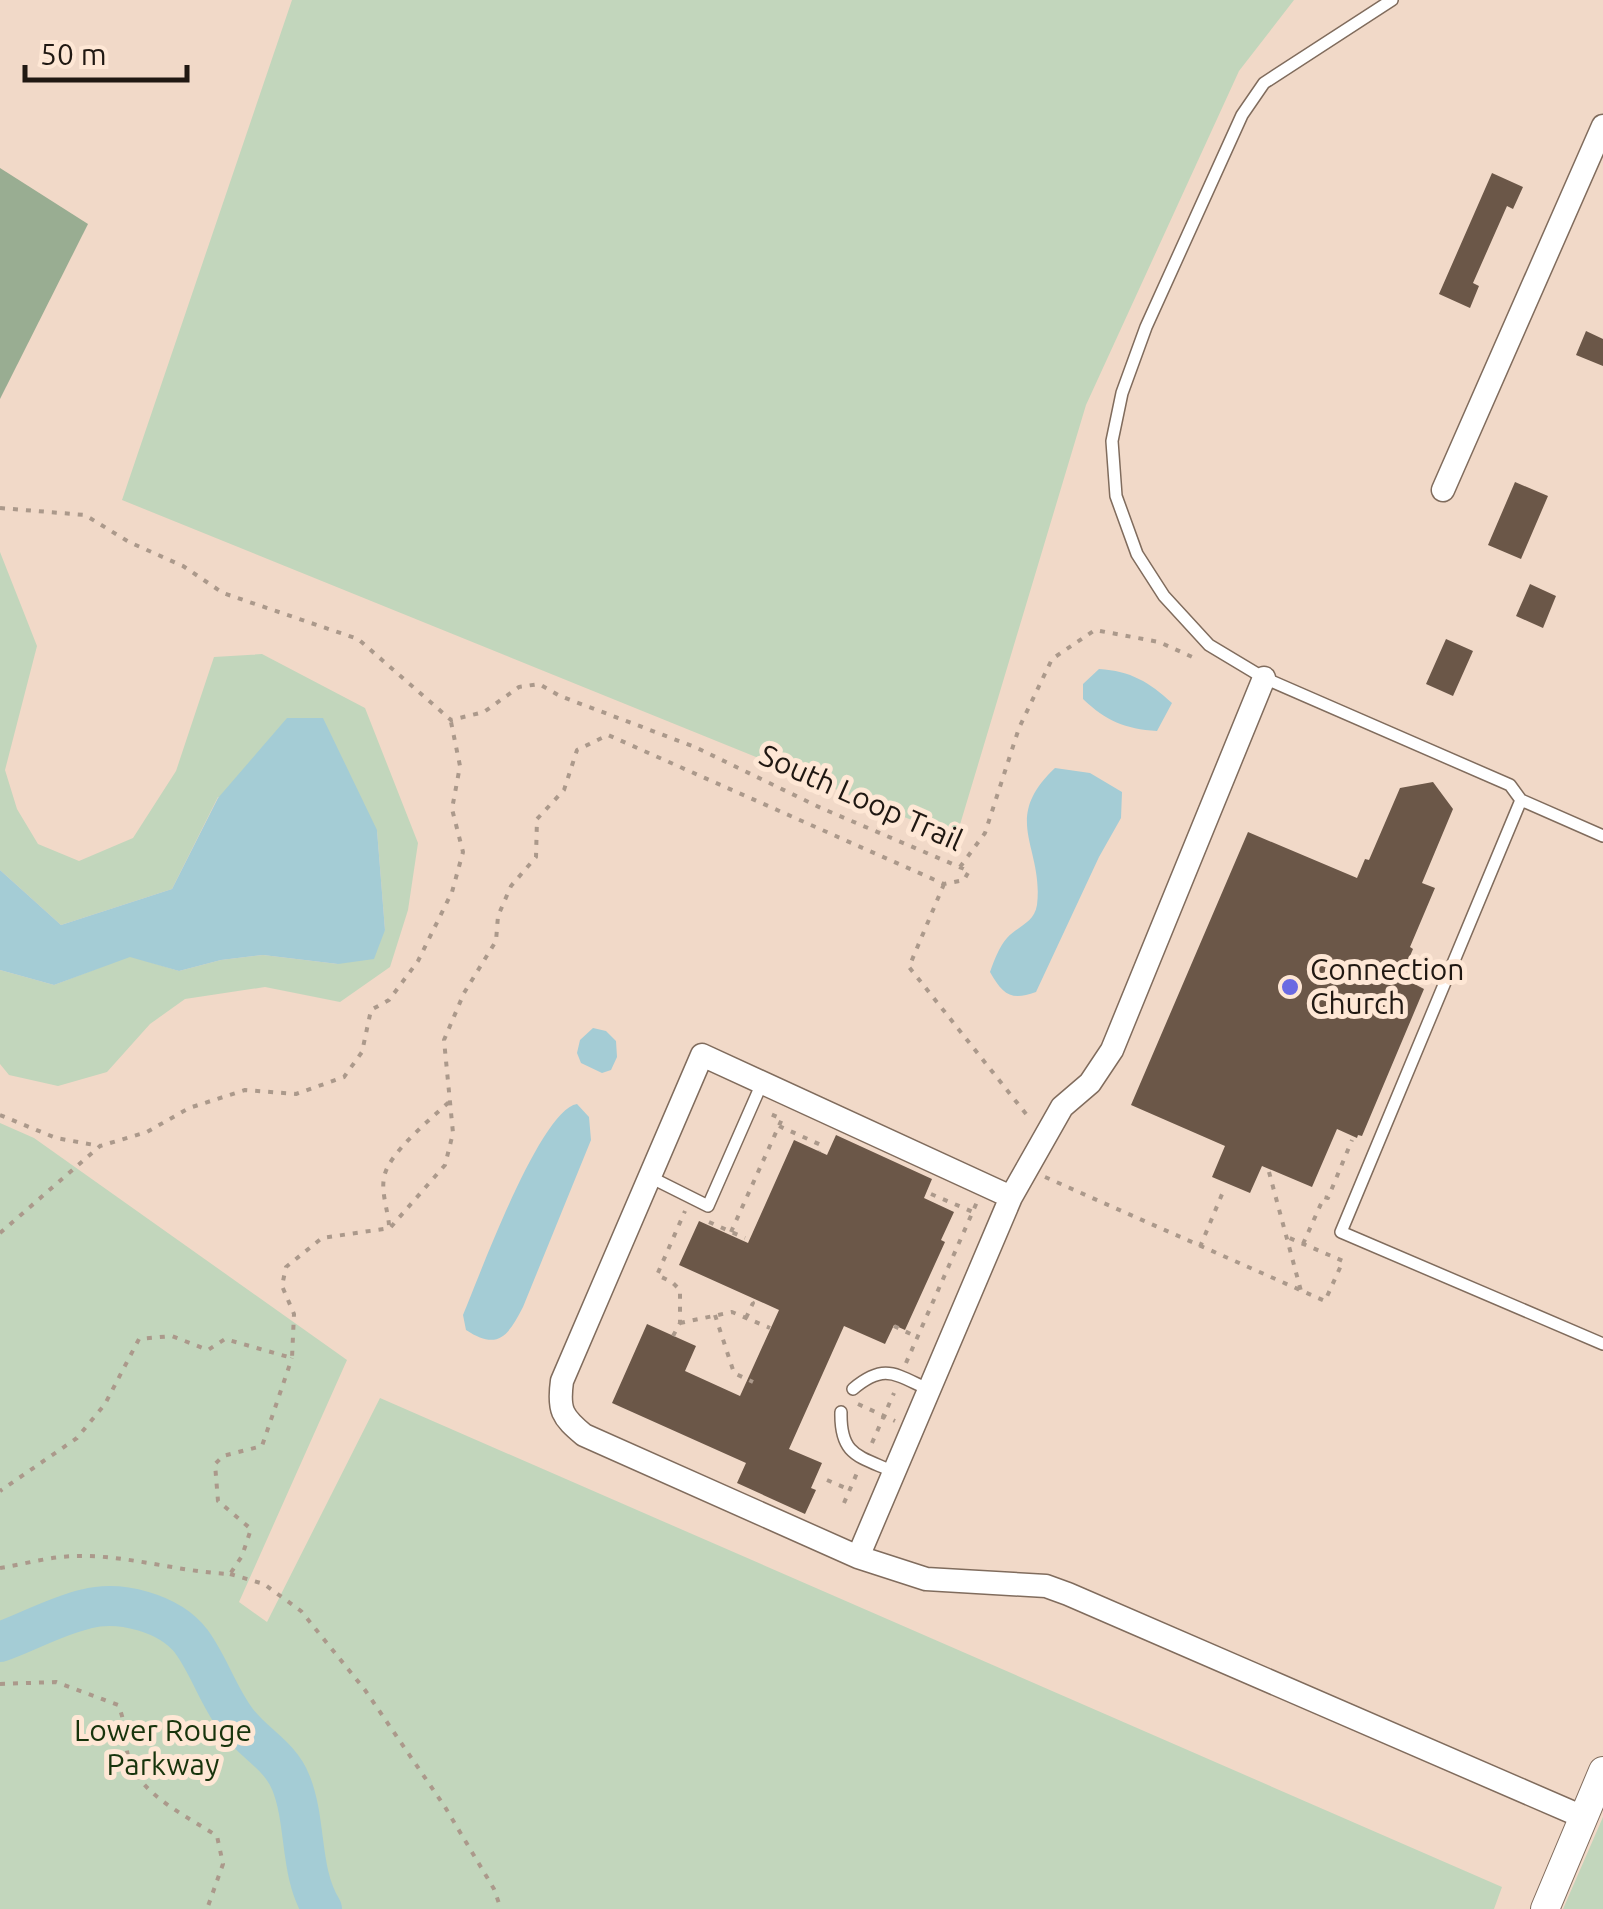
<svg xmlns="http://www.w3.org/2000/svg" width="1603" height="1909" viewBox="0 0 1603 1909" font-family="Ubuntu,sans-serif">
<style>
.green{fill:#c2d6bc}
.forest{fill:#99ad92}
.water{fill:#a4ccd5}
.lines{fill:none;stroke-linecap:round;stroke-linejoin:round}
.river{stroke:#a4ccd5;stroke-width:40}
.building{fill:#6b5748}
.service-casing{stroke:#806c5d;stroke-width:14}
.minor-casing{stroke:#806c5d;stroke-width:25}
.tertiary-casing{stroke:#806c5d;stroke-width:30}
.path{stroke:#ab998b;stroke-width:4;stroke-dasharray:5 8;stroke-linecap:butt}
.service{stroke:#fff;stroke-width:11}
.minor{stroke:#fff;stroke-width:22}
.tertiary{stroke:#fff;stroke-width:28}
.poi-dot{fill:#6a69e2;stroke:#fee7d5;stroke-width:4}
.labels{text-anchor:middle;stroke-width:10;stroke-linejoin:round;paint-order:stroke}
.street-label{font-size:30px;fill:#201812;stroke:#fee7d5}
.poi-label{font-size:30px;fill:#201812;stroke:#fee7d5;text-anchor:start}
.park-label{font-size:30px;fill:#17340c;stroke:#fee7d5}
</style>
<rect width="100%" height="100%" fill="#f1d9c8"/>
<!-- green -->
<path class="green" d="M292,0H1294L1239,71L1086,405L956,838L122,500Z
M0,552L37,646L5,770L17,809L38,844L79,861L133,838L176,771L214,657L262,654L365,708L418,843L408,910L390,967L340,1002L265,987L185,999L150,1024L107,1072L58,1086L9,1075L0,1064V970L54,985L130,956L179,971L221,960L263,955L338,964L385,930L377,830L218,797L172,889L61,925L0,870Z
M0,1123L34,1138L347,1360L239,1602L267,1622L380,1398L1502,1887L1494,1909H0Z
M1603,1817V1909H1563Z"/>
<!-- forest -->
<path class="forest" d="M0,168L88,224L0,399Z"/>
<!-- water -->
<path class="water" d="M1099,669C1131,671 1149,682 1172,703L1157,731C1125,729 1106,721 1083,699V684Z
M287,718H323L377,830L385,930L374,959L338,964L263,955L221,960L179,971L130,957L54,985L0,970V870L61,925L172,889L218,798Z
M1055,768L1090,773L1122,792L1121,818L1099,857L1036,992C1011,1001 1003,995 990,972C994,961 999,947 1007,938C1018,926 1034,923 1037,905C1044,846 1000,820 1055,768Z
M593,1028L606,1031L616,1041L617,1057L611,1070L602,1073L581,1063L577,1053L580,1040Z
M577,1104L589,1117L591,1140L523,1307C508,1336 498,1351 466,1330L463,1315C479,1277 540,1110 577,1104Z"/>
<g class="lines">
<!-- river -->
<path class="river" d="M0,1642C28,1632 56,1616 86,1609C120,1600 169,1613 191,1641C209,1665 218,1696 237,1721C254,1744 280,1755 291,1783C307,1823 299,1872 322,1909"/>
</g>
<!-- building -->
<path class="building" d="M1492,173L1523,187L1513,209L1507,206L1473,283L1479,286L1470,308L1439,294Z
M1586,331L1603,339V366L1576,355Z
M1515,482L1548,496L1521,559L1488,545Z
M1530,584L1556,596L1543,628L1516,616Z
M1446,639L1473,651L1453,696L1426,684Z
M1433,782L1453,809L1422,883L1435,888L1410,947L1413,949L1401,977L1424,989L1362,1136L1358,1135L1357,1138L1337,1129L1312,1187L1262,1166L1250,1193L1212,1177L1225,1146L1131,1105L1248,832L1357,878L1365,859L1369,860L1400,788Z
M836,1135L932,1179L924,1198L954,1212L941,1240L945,1242L905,1330L894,1325L885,1344L844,1326L789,1449L822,1463L811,1488L816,1490L805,1514L737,1483L746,1463L612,1403L647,1324L696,1346L685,1371L740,1396L779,1310L679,1265L699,1221L748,1243L794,1140L827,1155Z"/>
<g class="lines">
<!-- service casing -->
<g class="service-casing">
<path id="service" d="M1392,0L1264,83L1242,115L1146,327L1122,393L1112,441L1116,496L1137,554L1164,596L1209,645L1264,678L1510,785L1521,800L1603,836
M1521,800L1341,1232L1603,1344
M648,1176L708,1206L762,1083
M853,1389C885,1362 896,1375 930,1390
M841,1412C840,1456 859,1456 894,1472"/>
</g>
<!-- minor casing -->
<g class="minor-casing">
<path id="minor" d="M1443,490L1603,126
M1264,678L1112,1050L1090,1083L1062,1107L1011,1197L702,1055L562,1381C558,1410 562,1417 584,1435L858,1557L926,1579L1046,1586L1068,1594L1583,1817
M858,1557L1011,1197"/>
</g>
<!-- tertiary casing -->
<g class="tertiary-casing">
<path id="tertiary" d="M1545,1909L1603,1771"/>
</g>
<!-- path -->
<path class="path" d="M0,508L85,515L129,542L183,566L223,593L358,639L451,720L484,712L519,687L539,684L560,696L695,747L821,808L969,871L964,880L944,884L608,735L577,750L564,790L537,819L536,857L511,886L498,916L496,941L464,993L444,1040L453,1133L445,1165L390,1228L322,1238L286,1267L282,1286L294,1314L292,1358L225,1339L208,1350L172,1336L139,1339L105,1404L77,1438L0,1491
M960,867L985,833L1019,728L1052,659L1095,630L1159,642L1199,660
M944,884L909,967L1030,1119
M0,1115L56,1138L100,1146
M779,1126L821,1145L819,1151
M1269,1172L1301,1291
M1045,1177L1325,1301L1343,1261L1287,1237
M931,1194L973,1212
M709,1222L745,1238
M389,1225C388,1211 381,1192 384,1178C387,1154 432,1118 450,1101
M731,1232L782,1119L766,1112
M0,1233L100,1146L147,1132L189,1108L245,1090L296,1094L344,1077L362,1052L371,1010L389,1000L418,961L452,892L463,852L452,809L460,766L451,722
M1303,1244L1324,1197L1328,1198L1352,1140
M1200,1247L1225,1187
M715,1315L734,1373L753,1382
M746,1318L753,1303L749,1297
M680,1323L732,1312L770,1328
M894,1326L917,1337
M673,1336L680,1323V1290L672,1282L657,1275L685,1211
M906,1363L977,1202
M858,1404L895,1421
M872,1443L894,1393
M827,1480L850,1490
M844,1503L857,1473
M0,1568C25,1564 52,1556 77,1556C128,1555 179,1572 230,1574L242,1556L251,1529L218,1501L215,1464L223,1456L262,1446L292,1358
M230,1574L264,1584L301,1611L365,1690L445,1807L494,1889L501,1909
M0,1684L56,1682L118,1705C127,1724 123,1740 129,1759C140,1795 187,1816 217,1836L223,1864L207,1909"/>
<!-- service -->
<use href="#service" class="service"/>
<!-- minor -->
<use href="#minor" class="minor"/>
<!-- tertiary -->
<use href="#tertiary" class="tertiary"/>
</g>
<!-- markers -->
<circle class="poi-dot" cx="1290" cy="987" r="10"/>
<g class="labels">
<!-- street labels -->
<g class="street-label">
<text transform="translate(861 798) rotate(24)" y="10">South Loop Trail</text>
</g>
<!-- poi labels -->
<g class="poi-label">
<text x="1310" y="980">Connection<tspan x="1310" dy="34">Church</tspan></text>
</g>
<!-- park labels -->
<g class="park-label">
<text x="163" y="1741">Lower Rouge<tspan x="163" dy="34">Parkway</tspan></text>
</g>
</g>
<!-- scale -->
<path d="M25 65v15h162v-15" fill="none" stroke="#201812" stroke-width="5"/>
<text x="40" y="65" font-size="30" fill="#201812" stroke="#fee7d5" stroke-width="8" paint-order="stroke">50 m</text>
</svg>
